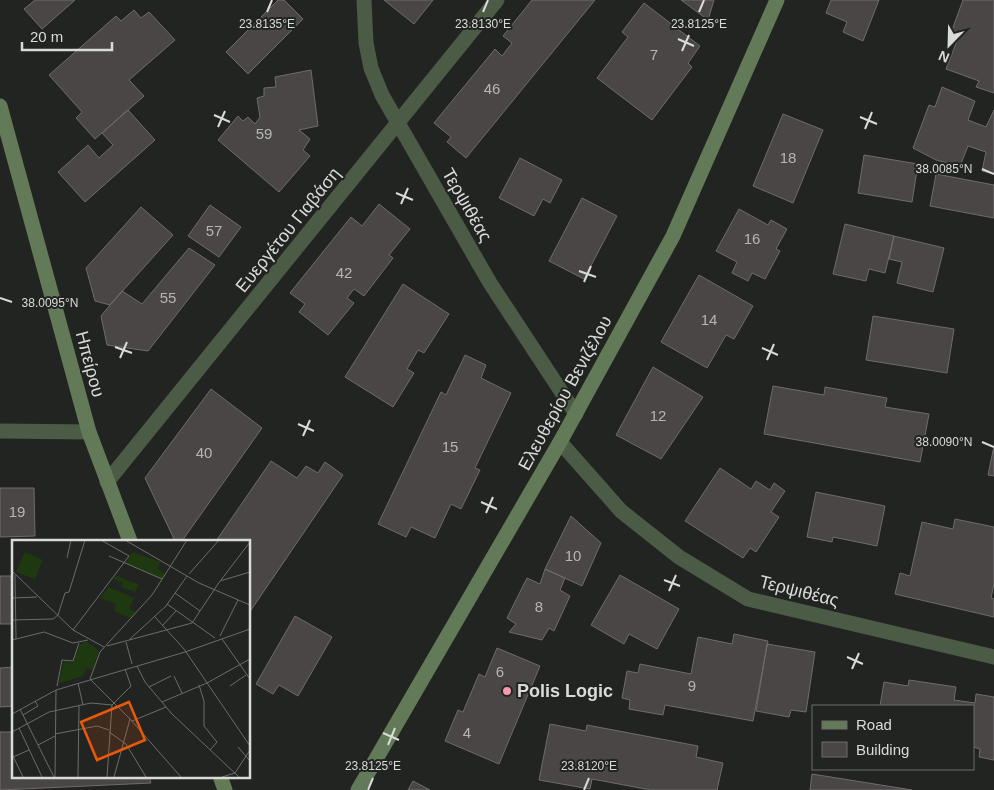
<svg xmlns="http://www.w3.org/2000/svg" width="994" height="790" viewBox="0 0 994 790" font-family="Arial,sans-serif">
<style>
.building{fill:#4a4646;stroke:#706b6c}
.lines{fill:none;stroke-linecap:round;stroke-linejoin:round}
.street{stroke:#4c5b46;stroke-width:15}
.secondary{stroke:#627a58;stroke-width:15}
.ticks{fill:none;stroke:#d9dbd9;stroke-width:2}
.poi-dot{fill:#f29ab0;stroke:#222421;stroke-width:2}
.labels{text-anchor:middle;stroke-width:4;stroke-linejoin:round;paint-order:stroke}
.number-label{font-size:15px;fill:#b5b6b4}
.street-label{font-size:18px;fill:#d9dbd9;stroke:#222421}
.poi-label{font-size:18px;font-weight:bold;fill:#d9dbd9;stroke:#222421;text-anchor:start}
.inset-road{fill:none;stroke:#6b6d6b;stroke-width:1}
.view{fill:#e8590c;fill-opacity:0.15;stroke:#e8590c;stroke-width:2.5}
.inset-edge{fill:none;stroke:#d9dbd9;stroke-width:2.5}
.ticks-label{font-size:12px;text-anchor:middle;fill:#d9dbd9;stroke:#222421;stroke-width:4;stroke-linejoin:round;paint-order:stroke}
</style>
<rect width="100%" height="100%" fill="#222421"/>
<!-- building -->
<path class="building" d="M35,0H75L42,29L24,9Z
M278,0H284L303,19L248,74L226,52Z
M384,0H433L414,24Z
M532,0H595L466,158L447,142L451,137L434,123L495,49L502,56L512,43L503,36Z
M681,0H714L708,20Z
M831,0H879L863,41L843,32L847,22L826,13Z
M963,0H994V93L976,87L979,81L946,69L960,33L952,30Z
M644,3L700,46L688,63L692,67L652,120L597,78L628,37L622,32Z
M134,10L141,18L149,12L175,40L129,80L144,96L95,139L76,118L82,112L49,75L116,16L121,21Z
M311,70L318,126L299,130L310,139L303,150L310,156L279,192L218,140L238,116L243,121L248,117L255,124L260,117L257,98L264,96V88L276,87L275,77Z
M942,87L975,101L968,120L986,127L994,110V174L982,171L986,152L968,146L960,166L936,160L913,148L929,105L935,107Z
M128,110L155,140L85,202L58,172L88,145L99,158L113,145L102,133Z
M783,114L823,130L793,203L753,186Z
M864,155L918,164L912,202L858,193Z
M520,158L562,180L550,203L543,199L534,216L499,198Z
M936,174L994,185V218L930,206Z
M582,198L617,216L584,279L549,261Z
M379,204L410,229L389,255L393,258L364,296L354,289L347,298L354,303L328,335L299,312L305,304L290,293L351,217L362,226Z
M210,205L241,227L219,257L188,236Z
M141,207L173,235L110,305L95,301L86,268Z
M739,209L768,225L771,220L787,229L776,249L780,251L765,279L752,273L748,281L732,273L737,262L716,251Z
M845,224L894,236L885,273L869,269L866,281L833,274Z
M894,236L944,248L933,292L897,283L902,262L889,259Z
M189,248L215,265L148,351L107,345L101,316L110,305L122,291L142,304Z
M699,275L753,306L734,339L726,335L707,368L661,342Z
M403,284L449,314L424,353L418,350L407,369L414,373L393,407L345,377Z
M873,316L954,329L947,373L866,360Z
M465,355L486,365L481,378L511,393L475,468L480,470L461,509L451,504L435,538L411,527L406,537L378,524L441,392L446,395Z
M653,367L703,397L661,459L616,435Z
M773,386L824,395L825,387L887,398L885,407L929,414L920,462L764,434Z
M211,389L262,428L182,541H175L145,478Z
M994,446V476L988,475Z
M271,461L297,478L306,466L318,473L325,462L343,475L249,613V541H216Z
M720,468L751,489L756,481L770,490L774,483L785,491L771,512L779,517L756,552L750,548L743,558L685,521Z
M0,488H34L35,536L0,537Z
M816,492L885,506L877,546L833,537L832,542L807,537Z
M571,516L601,543L582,586L545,569Z
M955,519L994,527V584L991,598L994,599V617L895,594L900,573L910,576L922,522L953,529Z
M545,569L565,578L560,590L570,596L554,631L549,628L542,640L509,632L516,624L507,618L527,578L540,584Z
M620,575L679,609L657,649L629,634L624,644L591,625Z
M0,576H14V624H0Z
M295,616L332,637L298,696L279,685L273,694L256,684Z
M734,634L768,641L753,721L665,705L663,715L629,709L630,700L622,698L627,671L638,673L640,664L691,674L698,637L732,644Z
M767,644L815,652L806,712L791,710L789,717L756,711Z
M497,648L540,666L499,764L445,741L458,710L463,712L479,674L485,677Z
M14,667V706L0,707V668Z
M909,680L956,687L954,700L975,703L976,694L994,697V760L979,757L980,749L973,747V706H880L884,682L908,686Z
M550,724L586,731L587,725L698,746L696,757L723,763L717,790H651L592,779L590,789L539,780Z
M0,732H14V776H149L151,783L0,790Z
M812,774L912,790H810Z
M413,781L430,790H408Z"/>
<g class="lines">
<!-- street -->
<path class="street" d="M364,0L366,43L371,68L382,95L490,283L576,414
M0,431L89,432
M560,442L621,511L679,557L748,599L994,657
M107,482L497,0"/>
<!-- secondary -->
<path class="secondary" d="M0,106L89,432L130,541
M220,776L225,790
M358,790L560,442L673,236L777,0"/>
</g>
<!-- ticks -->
<path class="ticks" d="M267,12L272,0M483,12L488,0M699,12L704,0M678,39L694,46M682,51L689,35M214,115L230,122M860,117L877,124M218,127L225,111M865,129L872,112M982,169L994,174M396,193L413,200M401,204L408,188M579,271L596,277M584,282L591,266M0,298L12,302M115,347L132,353M762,348L778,355M120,358L127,342M767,360L774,344M298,424L314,431M303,436L310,420M982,442L994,447M481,502L497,509M486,513L493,497M664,580L680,586M669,591L676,575M847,657L863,664M852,669L859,653M383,733L399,740M388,745L395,728M368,790L373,778M584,790L589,778"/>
<!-- markers -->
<circle class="poi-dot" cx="507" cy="691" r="5"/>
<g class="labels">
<!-- number labels -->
<g class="number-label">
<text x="654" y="60">7</text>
<text x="492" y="94">46</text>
<text x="264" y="139">59</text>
<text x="788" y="163">18</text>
<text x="214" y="236">57</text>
<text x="752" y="244">16</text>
<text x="344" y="278">42</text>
<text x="168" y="303">55</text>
<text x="709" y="325">14</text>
<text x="658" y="421">12</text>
<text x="450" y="452">15</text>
<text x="204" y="458">40</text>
<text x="17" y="517">19</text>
<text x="573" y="561">10</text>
<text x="539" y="612">8</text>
<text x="500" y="677">6</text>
<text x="692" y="691">9</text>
<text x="467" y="738">4</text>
</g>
<!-- street labels -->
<g class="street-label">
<text transform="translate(467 205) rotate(60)" y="6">Τερψιθέας</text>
<text transform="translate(288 230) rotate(-51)" y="6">Ευεργέτου Γιαβάση</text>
<text transform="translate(90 364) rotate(75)" y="6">Ηπείρου</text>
<text transform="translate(565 393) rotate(-61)" y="6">Ελευθερίου Βενιζέλου</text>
<text transform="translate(799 591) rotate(14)" y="6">Τερψιθέας</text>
</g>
<!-- poi labels -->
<g class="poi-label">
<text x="517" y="697">Polis Logic</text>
</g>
</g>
<!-- overview -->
<g transform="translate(12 540)">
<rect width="238" height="238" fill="#222421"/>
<path d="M13,12L31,20L23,39L4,32ZM120,12L149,22L145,28L153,34L150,39L114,23ZM104,35L127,45L123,52L109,47L111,43L102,39ZM97,47L122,58L117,69L124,72L118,78L102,71L104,64L88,58ZM74,101L87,111L80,130L74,128L71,136L47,143L52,121L61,123L67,106Z" fill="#1e390f"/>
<path class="inset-road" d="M113,0L187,43L238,65M97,16L150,39M55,18L59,0M0,31L61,90L92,107M177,34L207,0M3,35L4,99M209,40L238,2M163,53L188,71M0,58L25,57M155,64L203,98M46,75L53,53L57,52L73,0M143,77L172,109L238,206M0,80L41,79L46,75M150,86L164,71M61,90L117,16L89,0M208,96L226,60M118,99L154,66L175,36M210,99L238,139M0,100L32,92L61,103L76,100M114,102L120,124M95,106L180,83L208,41L238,32M125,126L133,142L160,174L227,237M162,136L170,153M66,143L71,165M187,145L192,161V186L205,202L198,210M45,146L50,120L61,121L67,103M218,146L234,135M137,147L159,136M150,162L195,143L238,119M8,169L42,237M0,174L44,150L173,112L238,89M11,175L26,166L23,161M120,181L154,167M7,188L30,237M0,192L37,172L79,163L100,165M97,192L114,204L134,237M43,194L85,186L97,190M26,205L43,196M226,207L238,221M0,214L11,237M1,217L17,210M43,237L44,150M66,237L67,166M95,237L100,165L119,146L113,129M102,237L118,179M169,237L118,179L78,139L88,112L140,55L175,0M210,237L223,233L238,210"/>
<path class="view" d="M117,162L133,200L85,220L69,182Z"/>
<rect width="238" height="238" class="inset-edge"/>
</g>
<g class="ticks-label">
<text x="267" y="28">23.8135°E</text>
<text x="483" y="28">23.8130°E</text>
<text x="699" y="28">23.8125°E</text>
<text x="944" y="173">38.0085°N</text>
<text x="50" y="307">38.0095°N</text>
<text x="944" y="446">38.0090°N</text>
<text x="373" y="770">23.8125°E</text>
<text x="589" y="770">23.8120°E</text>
</g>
<!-- legend -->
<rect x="812" y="705" width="162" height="65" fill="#222421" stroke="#6b6d6b"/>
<rect x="822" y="721" width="25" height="8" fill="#627a58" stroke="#6b6d6b"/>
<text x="856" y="730" font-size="15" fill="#d9dbd9">Road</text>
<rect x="822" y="742" width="25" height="15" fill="#4a4646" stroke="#6b6d6b"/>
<text x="856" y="755" font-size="15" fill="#d9dbd9">Building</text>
<!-- north arrow -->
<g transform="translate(949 45) rotate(203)" stroke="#222421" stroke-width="4" paint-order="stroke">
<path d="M0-4L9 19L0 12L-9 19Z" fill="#d9dbd9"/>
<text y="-8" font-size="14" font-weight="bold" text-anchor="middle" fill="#d9dbd9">N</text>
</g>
<!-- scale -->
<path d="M22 42v8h90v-8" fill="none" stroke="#d9dbd9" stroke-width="2.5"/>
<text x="30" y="42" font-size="15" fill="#d9dbd9" stroke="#222421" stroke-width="4" paint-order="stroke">20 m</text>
</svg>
